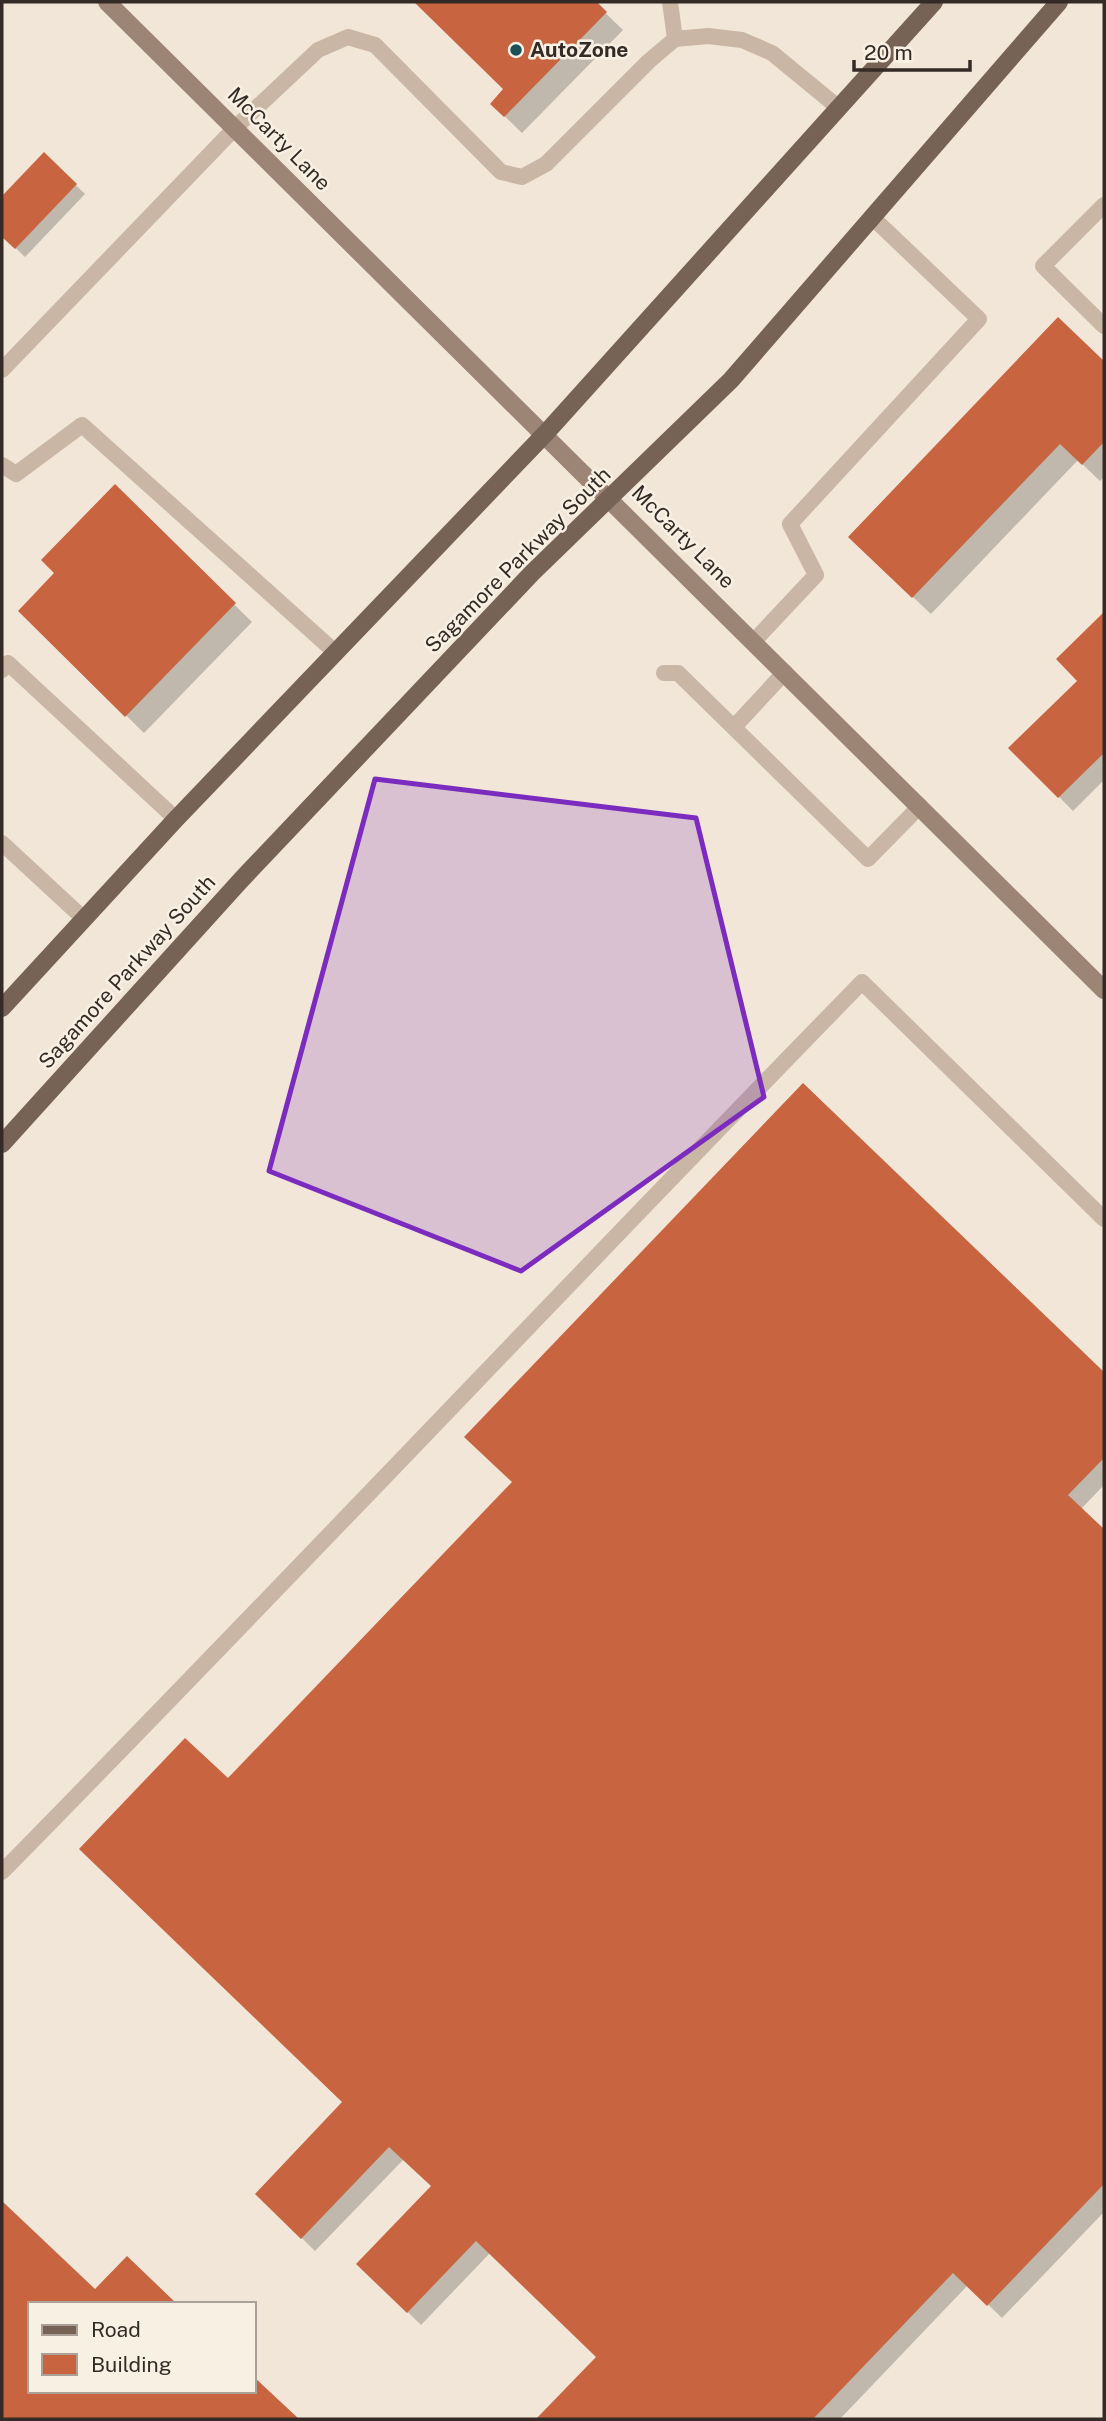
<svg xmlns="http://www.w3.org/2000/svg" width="1106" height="2421" viewBox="0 0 1106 2421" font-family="'Public Sans',sans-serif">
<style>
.shadow{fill:#0003}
.building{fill:#c8643f}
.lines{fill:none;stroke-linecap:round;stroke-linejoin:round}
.service{stroke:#c9b6a4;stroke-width:16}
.secondary{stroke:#9d8575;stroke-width:18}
.primary{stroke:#776256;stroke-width:18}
.marked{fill:#7b2cbf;fill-opacity:0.2;stroke:#7b2cbf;stroke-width:5;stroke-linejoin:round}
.poi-dot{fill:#1b5157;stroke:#f9f0e4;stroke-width:2.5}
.labels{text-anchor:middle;stroke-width:5;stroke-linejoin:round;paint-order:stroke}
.poi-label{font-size:21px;font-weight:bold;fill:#352b26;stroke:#f9f0e4;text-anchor:start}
.street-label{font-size:21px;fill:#352b26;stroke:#f9f0e4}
</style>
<rect width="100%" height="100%" fill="#f1e6d8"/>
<!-- shadow -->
<path class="shadow" d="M416,2H594L623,30L522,133L492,104L506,90Z
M44,154L85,194L25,257L2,235V199Z
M1058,319L1104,363V477L1100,481L1078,460L931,614L867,554Z
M115,487L252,622L144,733L20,611L56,574Z
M1104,615V780L1073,811L1011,748L1079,681Z
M803,1085L1104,1374V1485L1081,1509L1104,1532V2212L1002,2318L968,2285L840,2419H538L598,2357L490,2253L421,2325L359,2264L433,2187L404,2159L315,2251L257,2194L345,2103L228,1780L514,1482Z
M2,2203L95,2292L174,2304H30V2391H254V2379L296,2419H2Z"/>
<!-- building -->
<path class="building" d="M414,2H597L607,12L504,117L490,104L503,89Z
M44,152L77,184L15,249L2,237V196Z
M1058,317L1104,361V442L1082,465L1060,444L912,598L848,537Z
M115,484L236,603L125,717L18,611L54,573L41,560Z
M1104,612V753L1058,798L1008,748L1077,681L1056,659Z
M803,1083L1104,1372V1458L1068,1495L1104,1529V2184L987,2306L953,2273L813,2419H536L596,2357L476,2241L407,2313L356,2264L431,2186L389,2147L301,2239L255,2194L342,2102L79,1849L185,1738L228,1778L512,1482L464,1437Z
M2,2201L95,2289L127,2256L177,2304H30V2391H254V2377L299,2419H2Z"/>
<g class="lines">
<!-- service -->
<path class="service" d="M670,2L675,39
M1104,205L1043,266L1104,326
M2,370L235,128L318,50L348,37L375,45L501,172L522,177L546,164L649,61L675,39L708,36L742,40L772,53L839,108
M2,465L16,474L82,425L335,652
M754,641L816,575L790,524L979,319L872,217
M2,670L8,663L176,819
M664,673H678L868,859L920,806
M734,727L785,672
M2,843L83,918
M2,1872C291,1578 574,1277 862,982L1104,1219"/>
<!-- secondary -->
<path class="secondary" d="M107,2L1104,990"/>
<!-- primary -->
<path class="primary" d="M2,1008L176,819L545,434L934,2
M2,1144L241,880L532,573L731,380L1059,2"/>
</g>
<!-- marked area -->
<path class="marked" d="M375,779L696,818L764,1097L521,1271L269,1171Z"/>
<!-- markers -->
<circle class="poi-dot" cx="516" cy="50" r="7"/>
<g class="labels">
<!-- poi labels -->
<g class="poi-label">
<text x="530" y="57">AutoZone</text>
</g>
<!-- street labels -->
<g class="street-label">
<text transform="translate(279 139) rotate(45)" y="7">McCarty Lane</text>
<text transform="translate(683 537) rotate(45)" y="7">McCarty Lane</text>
<text transform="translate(518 560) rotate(-45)" y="7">Sagamore Parkway South</text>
<text transform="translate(127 972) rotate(-48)" y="7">Sagamore Parkway South</text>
</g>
</g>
<!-- border -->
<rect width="1106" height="2421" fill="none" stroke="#352b26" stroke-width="7"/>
<!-- legend -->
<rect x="28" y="2302" width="228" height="91" fill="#f9f0e4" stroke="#aba198" stroke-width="2"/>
<rect x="42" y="2325" width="35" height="10" fill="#776256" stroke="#aba198" stroke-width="2"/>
<text x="91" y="2337" font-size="21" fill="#352b26">Road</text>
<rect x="42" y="2354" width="35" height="21" fill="#c8643f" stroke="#aba198" stroke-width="2"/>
<text x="91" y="2372" font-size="21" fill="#352b26">Building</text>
<!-- scale -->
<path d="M854 60v10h116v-10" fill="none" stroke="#352b26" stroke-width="3.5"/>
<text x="864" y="60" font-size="21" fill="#352b26" stroke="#f9f0e4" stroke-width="5" paint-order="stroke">20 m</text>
</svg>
